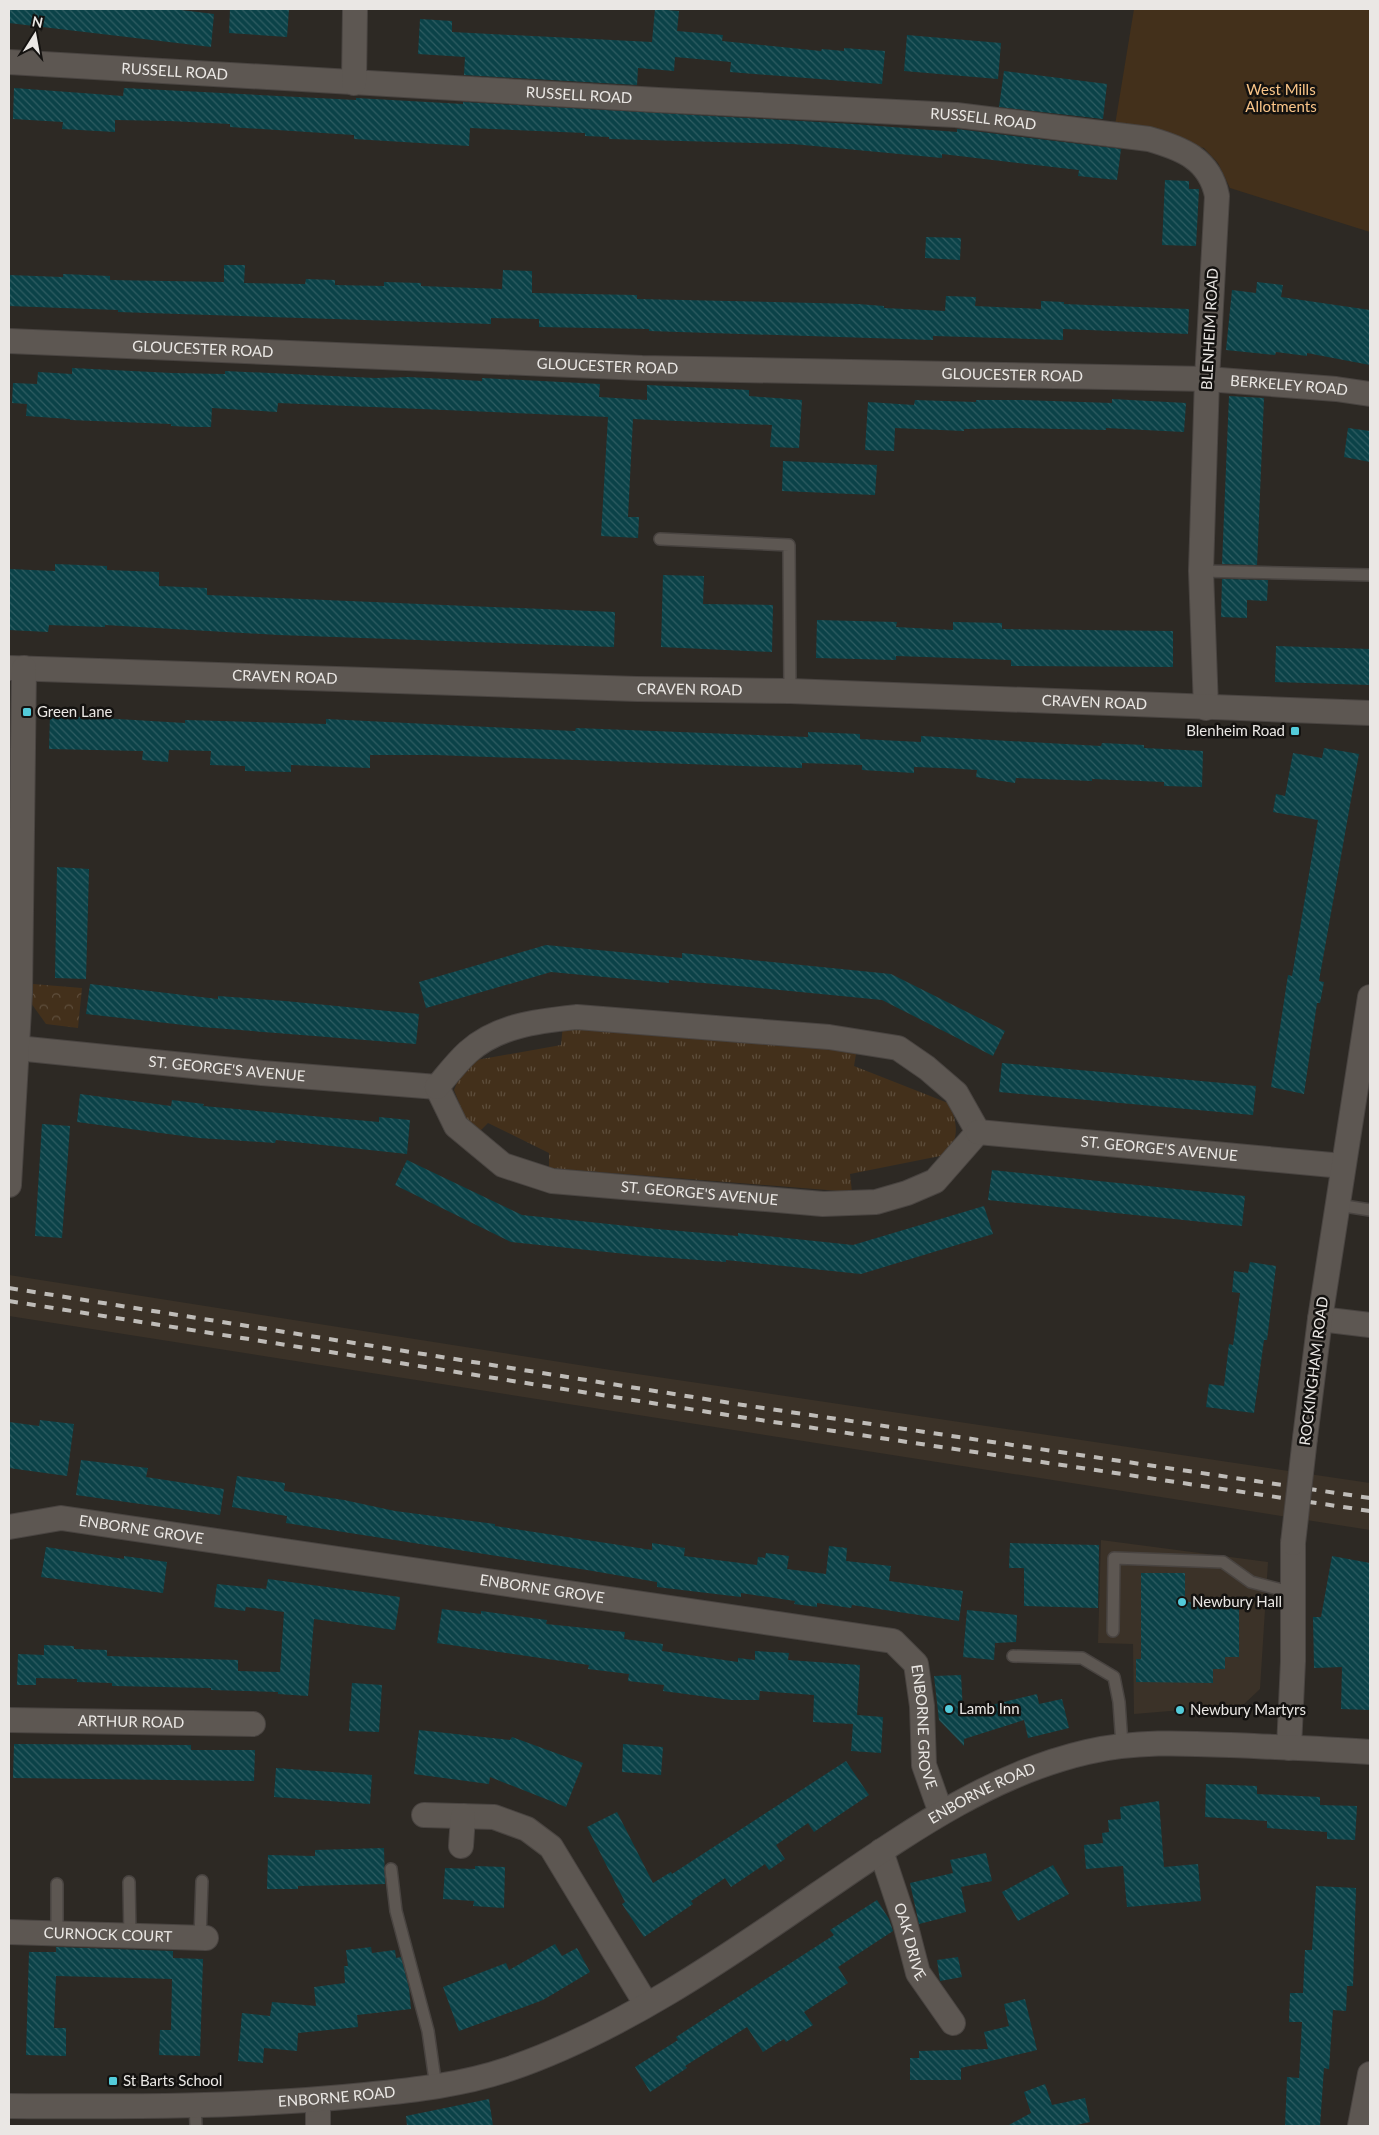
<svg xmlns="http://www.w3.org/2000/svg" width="1379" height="2135" viewBox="0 0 1379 2135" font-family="Lato,sans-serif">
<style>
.built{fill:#3b3228}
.grass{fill:url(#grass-tufts)}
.park{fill:url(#park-crowns)}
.garden{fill:#43301b}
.building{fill:url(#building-back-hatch)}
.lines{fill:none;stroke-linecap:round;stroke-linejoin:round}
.service-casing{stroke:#494441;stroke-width:14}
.minor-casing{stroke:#494441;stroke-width:26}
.service{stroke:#5d5752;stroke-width:11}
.minor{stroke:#5d5752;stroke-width:24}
.rail{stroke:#bfbcb8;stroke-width:4;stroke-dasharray:9 9;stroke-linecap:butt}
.minor-bridge-casing{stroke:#494441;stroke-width:26;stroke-linecap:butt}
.minor-bridge{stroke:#5d5752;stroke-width:24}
.poi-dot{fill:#53cbda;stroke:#141210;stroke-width:2}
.labels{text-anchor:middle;stroke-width:5;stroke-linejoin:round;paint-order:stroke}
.street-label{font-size:15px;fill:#eae7e4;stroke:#141210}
.park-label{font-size:15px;fill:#fac588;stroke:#141210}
.poi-label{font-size:15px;fill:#eae7e4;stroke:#141210;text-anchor:start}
</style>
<defs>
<pattern id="grass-tufts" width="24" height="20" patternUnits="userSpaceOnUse" patternTransform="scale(1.25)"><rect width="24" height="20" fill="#43301b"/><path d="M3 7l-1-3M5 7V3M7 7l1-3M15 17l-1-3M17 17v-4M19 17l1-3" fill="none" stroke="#5e4e3c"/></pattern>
<pattern id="park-crowns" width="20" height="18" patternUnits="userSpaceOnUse" patternTransform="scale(1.25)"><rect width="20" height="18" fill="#43301b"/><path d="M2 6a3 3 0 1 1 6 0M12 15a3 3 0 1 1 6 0" fill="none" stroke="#5e4e3c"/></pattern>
<pattern id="building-back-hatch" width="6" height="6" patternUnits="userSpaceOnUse" patternTransform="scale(1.25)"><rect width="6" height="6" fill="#0b4248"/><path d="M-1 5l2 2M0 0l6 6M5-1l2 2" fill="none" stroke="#2f5d62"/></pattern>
</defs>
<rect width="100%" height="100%" fill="#2d2924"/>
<!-- built -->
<path class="built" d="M9,1275L617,1371L1370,1483V1530L9,1316Z
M1101,1540L1268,1562L1260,1689L1243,1705L1134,1714L1133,1644L1098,1643Z"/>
<!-- grass -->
<path class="grass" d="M563,1025L857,1048L854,1066L948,1103C958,1121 960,1140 945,1155L850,1174L852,1192L549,1168V1153L488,1123L479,1132L466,1120L454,1090L461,1073L471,1061L561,1045Z"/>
<!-- park -->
<path class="park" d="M33,984L82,988L78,1028L46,1024L31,1003Z"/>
<!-- garden -->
<path class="garden" d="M1134,9H1370V232L1230,188L1218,163L1204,148L1115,125Z"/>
<!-- building -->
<path class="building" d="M9,9H172L214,14L211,47L9,23Z
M230,9H289L287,37L229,33Z
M655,9L679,11L677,31L723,35L722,41L821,51L822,49L844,51V48L885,51L882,84L730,72L731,62L675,57L674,71L638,68L637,85L464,75L465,57L418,54L420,19L452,21V32L652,42Z
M907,35L1001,43L998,79L904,71Z
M1004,71L1107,84L1103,119L999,107Z
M14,88L123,96L124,88L356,100V98L463,104V102L853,124L957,132V129L1121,149L1117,180L1078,176L1079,170L942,154V158L793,144L609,139V137L585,136V133L470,128L469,146L354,139V135L230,127V124L170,121L115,120V132L62,129L63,122L13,119Z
M1165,180L1189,181V189H1199L1196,246L1162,245Z
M926,237L961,238L960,260L925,258Z
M224,265H245L244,283L305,284L306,279L335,280V285L384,286V282L421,283V286L502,289L503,270L532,271V293L637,295V299L858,304L884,306V308L945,311L946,296L976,297L975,306L1041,309V301L1064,302V304L1189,309L1188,334L1063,329V340L933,336V340L649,331V329L539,327V319L491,318V324L118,312V310L9,306V275L63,277V274L110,276V280L224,282Z
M1257,282L1283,285L1281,297L1370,310V365L1307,353V356L1276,352L1275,355L1226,350L1232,290L1256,293Z
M72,368L172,373L225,374V371L375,378L409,377L482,381V378L600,384L599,397L647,400V385L749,390V396L802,400L799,448L770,447L772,425L633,419L628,517H639L638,538L601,536L608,417L278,403L277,412L212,408L211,427H192L171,426V424L70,420V419L26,416L27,404L12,403L13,383L37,384L38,372L72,374Z
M1229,396L1264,398L1257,565L1222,564Z
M1112,399L1186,403L1184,432L1106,428V430L1017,428L964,429V431L895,428L894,451L865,450L868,402L914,405L915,400L976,402V400H1022L1112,403Z
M1348,428L1370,431V462L1344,457Z
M783,461L877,465L875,495L782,491Z
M55,564L107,566V570L159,572V586L207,588V595L615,612L614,647L279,635L105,625V627L49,625L48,632L9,630V569L55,571Z
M663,575L704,576L703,604L773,605L772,652L661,647Z
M1222,579L1268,580L1267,601L1247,600V618L1221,617Z
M817,620L897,622L896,627L953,630V622L1002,623V629L1173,631V667L1011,666V660L896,656V660L816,658Z
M1276,646L1370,649V685L1275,682Z
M50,715L185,723V720L326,724V719L531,729L575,731L576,728L808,737V732L860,734V739L921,742V736L1101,746L1102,743L1144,745V748L1203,751L1202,787L1164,786V782L1092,779V781L1016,778L1015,783L976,777L977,770L945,768L914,767V773L862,770V765L833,764L802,763V768L435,755H370V768L291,765V772L245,771V766L210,765L211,751L169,750L168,762L142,760L143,751L49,749Z
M1324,748L1359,754L1319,981L1324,982L1320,1003H1317L1304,1094L1271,1087L1288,975L1292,976L1318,820L1273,812L1276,794L1285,796L1293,753L1322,758Z
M57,867L89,869L86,979L55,978Z
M546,945L682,958V953L891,974L1005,1031L993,1056L882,1000L749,987L669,980V983L551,972L426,1008L419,982Z
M90,984L218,999V996L285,1001L419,1014L416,1044L202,1027L86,1014Z
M1002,1063L1256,1086L1253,1115L999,1092Z
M80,1094L171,1106L172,1100L204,1104L203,1106L379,1122V1117L410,1120L407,1154L276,1140L275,1143L199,1138L77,1122Z
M42,1124L70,1126L62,1238L35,1236Z
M407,1160L522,1215L657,1229L738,1236V1233L853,1245L984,1206L993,1234L861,1274L726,1260V1262L645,1256L511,1242L395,1185Z
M992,1170L1245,1196L1242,1226L988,1200Z
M1250,1262L1276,1266L1267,1340H1264L1254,1413L1206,1407L1209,1384L1224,1386L1229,1344L1233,1345L1240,1293L1232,1292L1234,1271L1248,1273Z
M40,1420L74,1424L67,1476L9,1468V1422L39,1426Z
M81,1460L148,1468L146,1477L224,1489L220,1515L76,1495Z
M237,1476L285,1483L284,1491L344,1500L395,1511L495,1524V1526L652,1550V1543L685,1548L684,1556L757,1565L758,1557L765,1558L766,1553L789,1556L787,1569L826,1574L829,1546L847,1548L846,1561L891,1566L889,1581L963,1591L959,1621L852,1605L851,1608L817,1603V1607L794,1604L795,1601L741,1593V1597L657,1587V1582L587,1570L286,1523L287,1516L232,1507Z
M1010,1543L1099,1545L1098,1608L1024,1606V1568H1009Z
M46,1547L124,1559V1556L167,1562L163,1593L41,1577Z
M1332,1556L1370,1563V1710L1341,1709L1342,1667L1314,1668L1313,1617H1321Z
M1141,1573H1185V1602L1239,1603V1657H1225V1669H1213V1683L1136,1682V1659H1141Z
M268,1579L400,1597L395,1630L314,1619L308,1696L278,1694V1692L211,1690V1688L112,1686V1683L77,1682V1679L36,1678V1685H17L18,1654L44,1655V1645L74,1646V1649L107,1650V1656L238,1660V1671L280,1672L284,1612L246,1607L245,1611L214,1607L217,1584L266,1589Z
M442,1609L481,1614V1611L547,1620L546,1624L625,1632L624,1639L663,1644L662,1651L738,1662V1658L755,1660V1651L789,1653L788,1660L860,1665L857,1715L883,1717L881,1753L851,1751L853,1724L813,1722L814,1695L760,1691L759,1700H731L663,1691L664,1685L628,1681L629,1674L588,1669L589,1665L437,1643Z
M967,1610L1017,1615L1016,1642L995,1643L994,1660L963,1657Z
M961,1675L963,1712L1037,1694L1039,1704L1062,1699L1069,1728L1028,1738L1024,1720L964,1739V1746L939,1720L934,1676Z
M352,1683L382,1685L379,1732L349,1731Z
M419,1730L510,1740L512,1737L583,1763L566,1807L490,1777L489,1784L414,1774Z
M14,1744L191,1745V1750H255L254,1781L13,1778Z
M623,1744L663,1747L661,1775L622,1772Z
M846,1761L869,1795L814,1832L808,1823L776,1845L785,1859L769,1870L765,1864L731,1887L725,1878L691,1901L693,1904L644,1937L622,1904L625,1902L587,1827L617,1812L653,1883L671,1872L672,1874Z
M276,1768L372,1775L370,1804L274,1797Z
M1206,1784L1257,1786V1794L1320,1797V1805L1357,1806L1355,1840L1327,1839V1832L1267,1828V1821L1205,1817Z
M1159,1801L1164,1867L1198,1864L1201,1901L1127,1907L1123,1866L1086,1869L1084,1845L1103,1843L1102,1833L1109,1832L1108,1820L1121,1819L1120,1807Z
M384,1848L385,1884L298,1886V1889H267L268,1855L315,1856V1850Z
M986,1853L992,1881L961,1887L966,1912L919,1924L910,1883L953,1873L950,1860Z
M1053,1865L1069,1894L1018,1921L1002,1892Z
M475,1866L505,1867L504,1908L473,1906L474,1901L443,1899L445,1868L475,1869Z
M1316,1886L1356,1888L1353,1986H1347L1346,2011L1333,2010L1329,2069L1324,2068L1320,2126H1285L1287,2077L1299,2078L1302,2022H1289L1290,1993H1303L1305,1950H1312Z
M877,1900L889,1919L893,1931L838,1967L848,1983L804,2012L813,2025L786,2042L784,2039L763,2052L747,2027L685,2066L687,2068L650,2092L635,2067L678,2040L676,2037L834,1935L830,1930Z
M555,1944L562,1956L577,1948L590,1972L543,2000L459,2031L443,1987L506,1963L509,1970Z
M56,1947L173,1951V1958L203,1959L200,2056L159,2055L160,2030H171L172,1979L56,1976L54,2028H66V2056L26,2055L29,1952H56Z
M371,1947L372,1953L395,1950L396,1958L401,1957L409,1988L411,2009L357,2015L358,2027L298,2033L297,2051L264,2048L263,2063L238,2061L242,2013L270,2016L272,2002L316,2006L314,1987L345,1983L344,1966H348L346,1950Z
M958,1957L962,1977L940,1981L937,1960Z
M1025,1999L1037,2050L961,2068V2080H910V2058H919V2051L988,2049L984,2032L1009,2026L1004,2004Z
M1045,2084L1052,2105L1085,2098L1090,2122L1072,2126H1007L1031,2113L1024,2092Z
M489,2099L493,2126H407L406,2116Z"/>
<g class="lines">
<!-- service casing -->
<g class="service-casing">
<path id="service" d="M660,539L789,545L790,691
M1201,571L1370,575
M1338,1205L1370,1210
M1113,1631L1114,1558L1223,1562L1251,1582L1294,1593
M1013,1656L1082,1658L1114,1677L1119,1702L1122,1745
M391,1869L396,1911L428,2031L436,2087
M129,1882L130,1936
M57,1884V1933
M200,1938L202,1881
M195,2104L196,2126"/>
</g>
<!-- minor casing -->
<g class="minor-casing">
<g id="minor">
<path id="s1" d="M9,62L658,100L956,115L1149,139C1181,148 1210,159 1217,196L1207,379L1201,571L1206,708"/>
<path d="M354,83L355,9"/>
<path id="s2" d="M9,341L642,368L1207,379L1336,389L1370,394"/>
<path id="s3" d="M9,668L637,689L790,691L1370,713"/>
<path id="s4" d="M17,1048L262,1073L437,1087"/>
<path id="s5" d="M437,1087L456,1126L503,1165L552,1181L823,1204L876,1202L907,1193L935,1181L978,1132"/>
<path d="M437,1087C447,1075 457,1062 468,1052C498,1025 539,1021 577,1017L829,1037L898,1048L927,1068L956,1093L978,1132"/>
<path id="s6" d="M978,1132L1343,1166"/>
<path d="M9,1185L20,992L24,668"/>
<path d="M1320,1319L1370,1325"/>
<path d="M1305,1438L1320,1319L1370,997"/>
<path id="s7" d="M9,1527L61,1518L893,1641L916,1664L922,1706L924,1765L941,1813"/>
<path id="s8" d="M9,1720L253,1724"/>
<path d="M1289,1748L1293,1661V1543"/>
<path d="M424,1815L494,1817L527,1829L551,1847L646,2004"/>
<path d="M461,1846L463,1816"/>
<path id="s9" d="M881,1851L905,1923L918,1973L953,2023"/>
<path id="s10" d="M9,1932L206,1938"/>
<path d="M318,2100V2126"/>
<path id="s11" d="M9,2106C127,2107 247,2107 365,2095C414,2090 462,2085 509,2069C618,2032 723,1960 818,1894C902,1837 987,1775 1087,1752C1142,1739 1198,1744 1254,1746C1293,1748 1331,1749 1370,1752"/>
<path d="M1360,2126L1370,2074"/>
</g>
</g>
<!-- service -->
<use href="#service" class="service"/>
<!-- minor -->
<use href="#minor" class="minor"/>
<!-- rail -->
<path class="rail" d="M9,1288L743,1405L1370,1498
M9,1301L740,1417L1370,1511"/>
<!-- minor-bridge casing -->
<g class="minor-bridge-casing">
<path id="minor-bridge" d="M1293,1543L1305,1438"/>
</g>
<!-- minor-bridge -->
<use href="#minor-bridge" class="minor-bridge"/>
</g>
<!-- markers -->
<g class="poi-dot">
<rect x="22" y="707" width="10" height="10" rx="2.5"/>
<rect x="1290" y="726" width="10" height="10" rx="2.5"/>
<circle cx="1182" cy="1602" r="5"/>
<circle cx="949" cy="1709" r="5"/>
<circle cx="1180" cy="1710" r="5"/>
<rect x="108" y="2076" width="10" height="10" rx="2.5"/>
</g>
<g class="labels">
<!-- street labels -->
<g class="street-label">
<text dy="5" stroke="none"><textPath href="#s1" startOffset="166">RUSSELL ROAD</textPath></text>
<text dy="5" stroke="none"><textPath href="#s1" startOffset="571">RUSSELL ROAD</textPath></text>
<text dy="5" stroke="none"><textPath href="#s1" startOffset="976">RUSSELL ROAD</textPath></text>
<text transform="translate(1210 329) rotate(-87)" y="5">BLENHEIM ROAD</text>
<text dy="5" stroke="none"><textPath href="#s2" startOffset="194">GLOUCESTER ROAD</textPath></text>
<text dy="5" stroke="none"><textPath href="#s2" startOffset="599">GLOUCESTER ROAD</textPath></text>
<text dy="5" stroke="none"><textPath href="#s2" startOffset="1004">GLOUCESTER ROAD</textPath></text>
<text dy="5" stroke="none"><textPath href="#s2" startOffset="1281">BERKELEY ROAD</textPath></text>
<text dy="5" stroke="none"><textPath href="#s3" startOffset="276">CRAVEN ROAD</textPath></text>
<text dy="5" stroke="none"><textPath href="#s3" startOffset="681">CRAVEN ROAD</textPath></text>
<text dy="5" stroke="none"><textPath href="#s3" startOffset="1086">CRAVEN ROAD</textPath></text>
<text dy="5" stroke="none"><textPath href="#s4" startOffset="211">ST. GEORGE'S AVENUE</textPath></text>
<text dy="5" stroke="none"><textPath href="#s6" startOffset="182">ST. GEORGE'S AVENUE</textPath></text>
<text dy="5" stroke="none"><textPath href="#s5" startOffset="304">ST. GEORGE'S AVENUE</textPath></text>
<text transform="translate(1314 1371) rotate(-83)" y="5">ROCKINGHAM ROAD</text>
<text dy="5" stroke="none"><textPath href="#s7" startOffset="134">ENBORNE GROVE</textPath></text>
<text dy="5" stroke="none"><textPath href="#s7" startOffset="539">ENBORNE GROVE</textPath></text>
<text dy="5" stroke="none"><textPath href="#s8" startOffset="122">ARTHUR ROAD</textPath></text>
<text dy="5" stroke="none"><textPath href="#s7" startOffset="990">ENBORNE GROVE</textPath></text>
<text dy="5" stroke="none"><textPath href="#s11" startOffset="1052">ENBORNE ROAD</textPath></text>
<text dy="5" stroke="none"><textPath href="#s10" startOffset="99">CURNOCK COURT</textPath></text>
<text dy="5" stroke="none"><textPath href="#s9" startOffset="95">OAK DRIVE</textPath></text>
<text dy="5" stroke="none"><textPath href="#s11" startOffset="328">ENBORNE ROAD</textPath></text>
</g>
<!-- park labels -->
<g class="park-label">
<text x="1281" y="95">West Mills<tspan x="1281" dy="17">Allotments</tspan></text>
</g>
<!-- poi labels -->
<g class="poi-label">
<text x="37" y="717">Green Lane</text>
<text x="1285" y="736" text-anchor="end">Blenheim Road</text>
<text x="1192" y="1607">Newbury Hall</text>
<text x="959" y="1714">Lamb Inn</text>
<text x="1190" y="1715">Newbury Martyrs</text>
<text x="123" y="2086">St Barts School</text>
</g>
</g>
<!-- border -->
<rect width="1379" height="2135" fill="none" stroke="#eae7e4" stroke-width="20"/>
<!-- north arrow -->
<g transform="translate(35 35) rotate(11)" stroke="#141210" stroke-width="4" paint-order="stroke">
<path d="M0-4L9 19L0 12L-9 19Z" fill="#eae7e4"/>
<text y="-8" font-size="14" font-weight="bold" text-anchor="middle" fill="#eae7e4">N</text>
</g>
</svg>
